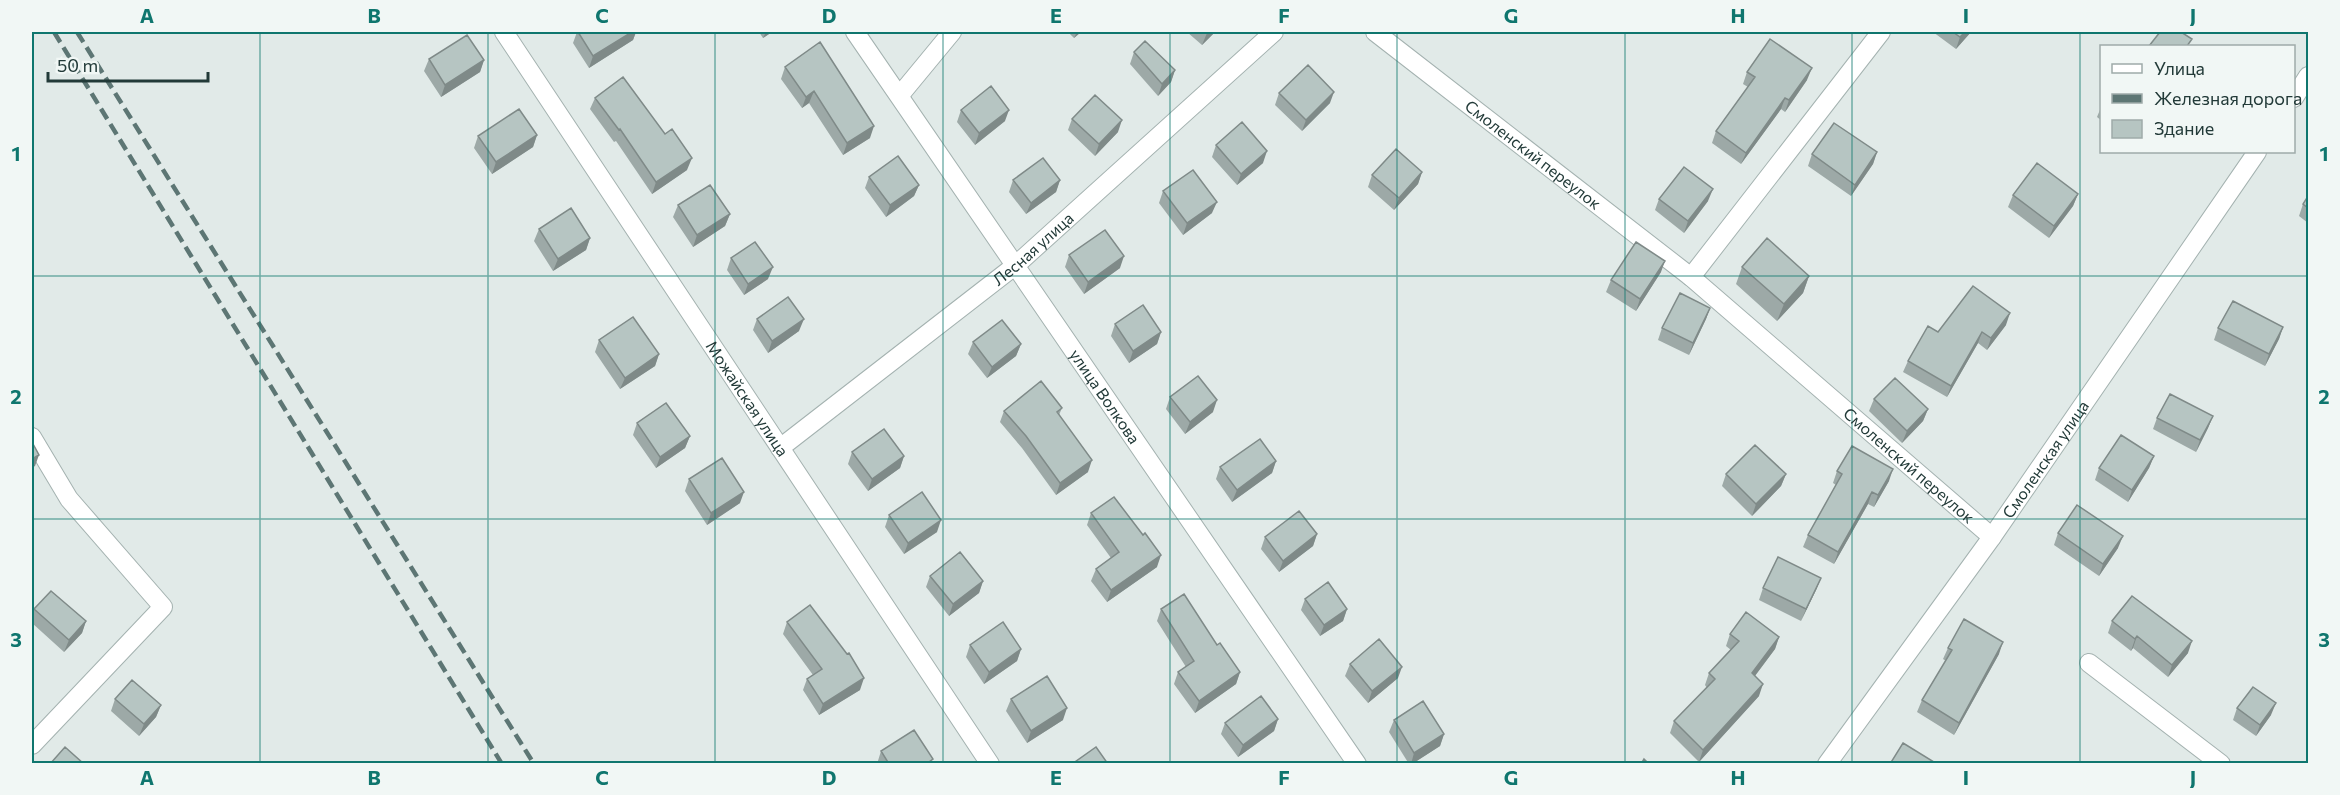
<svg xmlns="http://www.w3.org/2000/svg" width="2340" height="795" viewBox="0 0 2340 795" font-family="Commissioner,sans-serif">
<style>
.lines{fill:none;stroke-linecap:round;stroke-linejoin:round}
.minor-casing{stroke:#a4b2b0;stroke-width:20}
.minor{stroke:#fff;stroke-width:18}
.rail{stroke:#5d7674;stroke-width:4.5;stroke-dasharray:12 6;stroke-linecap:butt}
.wall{fill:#9da9a7}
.shaded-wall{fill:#7f8a88}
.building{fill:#b6c5c2;stroke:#7f8a88;stroke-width:1.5}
.grid{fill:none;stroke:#0f766e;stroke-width:1.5;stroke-opacity:0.55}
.labels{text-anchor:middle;stroke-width:6;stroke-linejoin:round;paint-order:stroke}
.street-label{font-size:16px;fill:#223a38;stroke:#f1f7f5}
.neatline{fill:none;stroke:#0f766e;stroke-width:2}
.grid-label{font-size:20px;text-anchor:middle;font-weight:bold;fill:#0f766e}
</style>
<rect width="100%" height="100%" fill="#e1eae8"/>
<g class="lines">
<!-- minor casing -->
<g class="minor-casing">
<g id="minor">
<path id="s1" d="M504,32L990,764"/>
<path id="s2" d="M855,32L1357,764"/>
<path id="s3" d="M1375,32L1691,277L1992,537"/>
<path d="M900,95L952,32"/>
<path d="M2294,98L2308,76"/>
<path d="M1691,277L1881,32"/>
<path d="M32,437L69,499L163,607L32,745"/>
<path id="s4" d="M780,448L1016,265L1274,32"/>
<path d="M2089,663L2221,764"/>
<path id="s5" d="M1827,764L1992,537L2257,152"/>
</g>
</g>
<!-- minor -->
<use href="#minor" class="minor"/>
<!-- rail -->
<path class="rail" d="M54,32L502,764
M77,32L534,764"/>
</g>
<!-- wall -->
<path class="wall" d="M577,32H636L633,40L589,68L573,43Z
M759,32H772L763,38Z
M1068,32H1081L1074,38Z
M1187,32H1215L1202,45Z
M1933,32H1971L1956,49Z
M1134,52L1175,70L1171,82L1158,96L1130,64Z
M429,59L484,60L480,72L441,97L424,71Z
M785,67L870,138L843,155L809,103L802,108L781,79Z
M1747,72L1807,80L1785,112L1781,109L1741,164L1712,143L1716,131L1748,87L1743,84Z
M1279,93L1330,103L1302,131L1275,105Z
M595,98L687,170L652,194L616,141L614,142L590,109Z
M2102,105V121L2097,117Z
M961,110L1005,121L975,145L957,122Z
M1072,119L1118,132L1095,156L1068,130Z
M537,135L533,147L492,174L474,148L478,136Z
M1216,145L1263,163L1237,185L1212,157Z
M1877,152L1873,164L1851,196L1808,166L1812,154Z
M1422,172L1418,184L1394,210L1368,187L1372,175Z
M869,177L919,185L914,196L886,217L865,188Z
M1013,180H1060L1056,192L1026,214L1009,192Z
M1163,191L1212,213L1183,235L1159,203Z
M2078,194L2073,206L2049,238L2008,207L2013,195Z
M2308,196V223L2299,216L2303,204Z
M1659,199L1708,201L1684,233L1655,210Z
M678,205L730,214L725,226L693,247L673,217Z
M539,229L590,238L586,250L553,271L534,241Z
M1069,255L1120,268L1084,294L1065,267Z
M731,258L768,279L744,295L727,270Z
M1742,267L1809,276L1803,293L1777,321L1736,284Z
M1661,272L1636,311L1606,292L1611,280Z
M1710,308L1706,319L1689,355L1658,340L1662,328Z
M757,319L799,331L768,353L753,330Z
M1115,324L1161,332L1157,344L1129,363L1111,336Z
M2006,325L1987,350L1978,343L1947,397L1903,372L1908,361L1938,332Z
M2283,327L2279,339L2265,366L2214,340L2218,328Z
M599,340L659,354L655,366L620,389L595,352Z
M973,342L1021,344L1016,356L987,378L968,354Z
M1170,397L1213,412L1185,434L1166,409Z
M1874,399L1928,409L1923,421L1902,443L1869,411Z
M1062,408L1059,415L1088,472L1056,495L1022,448L1000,422L1004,411Z
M2213,416L2208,428L2196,452L2153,429L2157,418Z
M637,423L690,436L685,448L656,468L633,435Z
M852,452L904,456L900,468L868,491L848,464Z
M2154,456L2149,468L2128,502L2095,480L2099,468Z
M1276,461L1272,473L1232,502L1216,479L1220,467Z
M1837,471L1889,481L1874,507L1868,504L1834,564L1803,547L1808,535L1836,485L1833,483Z
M1726,474H1786L1781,486L1752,516L1722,486Z
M689,479L740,503L707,525L685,491Z
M1091,513L1157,567L1107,602L1091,581L1096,569L1111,558L1087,525Z
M889,515L937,532L904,554L885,527Z
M2058,533L2118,548L2099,576L2054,545Z
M1317,534L1313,546L1279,572L1261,549L1265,537Z
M930,576L983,581L979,593L949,616L926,587Z
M1821,578L1816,590L1801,621L1759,600L1763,588Z
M1305,599L1347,609L1343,621L1320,636L1301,610Z
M34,609L86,621L82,633L64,652L32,623V617Z
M1161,609L1240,672L1236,684L1195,713L1174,684L1178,672L1186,667L1157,621Z
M2112,621L2188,653L2168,677L2133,648L2131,651L2108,633Z
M787,622L847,654L860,690L819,715L803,690L807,679L813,675L783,634Z
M1730,634L1779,637L1775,649L1755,676L1759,696L1699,762L1670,733L1674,721L1707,688L1705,685L1709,673L1731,650L1726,646Z
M970,645L1021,649L1017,661L984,684L966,657Z
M1948,648L1999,654L1954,735L1917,712L1922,700L1946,661L1943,659Z
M1350,664L1398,678L1368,703L1345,676Z
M115,699L161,705L156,717L139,736L111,711Z
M1011,699L1063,720L1027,743L1006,711Z
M2237,708L2271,715L2256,736L2233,720Z
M1278,719L1274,731L1238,757L1221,734L1225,723Z
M1394,720L1444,734L1440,746L1412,764H1409L1389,732Z
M881,751L931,764H877Z"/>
<!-- shaded-wall -->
<path class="shaded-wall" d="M632,32H636L633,40L589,68L593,56Z
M766,32H772L763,38Z
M1077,32H1081L1074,38Z
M1208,32H1215L1202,45L1207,33Z
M1965,32H1971L1956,49L1960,37Z
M484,60L480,72L441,97L445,85Z
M1812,68L1807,80L1785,112L1789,100Z
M1175,70L1171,82L1158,96L1162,84Z
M814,91L809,103L802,108L806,97Z
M1334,92L1330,103L1302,131L1306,120Z
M1785,98L1781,109L1741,164L1746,153Z
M1009,110L1005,121L975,145L979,133Z
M1122,120L1118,132L1095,156L1099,144Z
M874,126L870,138L843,155L847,143Z
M537,135L533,147L492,174L496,162Z
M1267,151L1263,163L1237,185L1241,174Z
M1877,152L1873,164L1851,196L1855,185Z
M692,158L687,170L652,194L656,182Z
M1422,172L1418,184L1394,210L1399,198Z
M1060,180L1056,192L1026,214L1031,203Z
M919,185L914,196L886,217L890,205Z
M1713,189L1708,201L1684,233L1688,221Z
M2078,194L2073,206L2049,238L2054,226Z
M1217,202L1212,213L1183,235L1187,223Z
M730,214L725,226L693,247L697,235Z
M590,238L586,250L553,271L558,259Z
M1124,256L1120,268L1084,294L1088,282Z
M1665,261L1661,272L1636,311L1640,299Z
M773,267L768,279L744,295L748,284Z
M1809,276L1803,293L1777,321L1784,304Z
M1710,308L1706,319L1689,355L1693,343Z
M2010,313L2006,325L1987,350L1991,338Z
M804,319L799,331L768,353L772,341Z
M2283,327L2279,339L2265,366L2269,354Z
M1161,332L1157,344L1129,363L1133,351Z
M1982,332L1978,343L1947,397L1951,386Z
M1021,344L1016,356L987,378L992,367Z
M659,354L655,366L620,389L625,378Z
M1217,400L1213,412L1185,434L1190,422Z
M1928,409L1923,421L1902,443L1907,431Z
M2213,416L2208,428L2196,452L2200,440Z
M690,436L685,448L656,468L660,457Z
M39,455L35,466L32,468V459Z
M904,456L900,468L868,491L872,479Z
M2154,456L2149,468L2128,502L2132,490Z
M1092,460L1088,472L1056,495L1060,483Z
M1276,461L1272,473L1232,502L1237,490Z
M1893,469L1889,481L1874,507L1878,495Z
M1786,474L1781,486L1752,516L1756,504Z
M744,492L740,503L707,525L711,513Z
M1872,492L1868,504L1834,564L1838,552Z
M941,520L937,532L904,554L908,543Z
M1317,534L1313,546L1279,572L1283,561Z
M2123,536L2118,548L2099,576L2103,564Z
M1161,555L1157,567L1107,602L1111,590Z
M1821,578L1816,590L1801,621L1806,609Z
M983,581L979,593L949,616L953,604Z
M1347,609L1343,621L1320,636L1324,625Z
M86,621L82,633L64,652L69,640Z
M2137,636L2133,648L2131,651L2135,639Z
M1779,637L1775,649L1748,685L1752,673Z
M2192,641L2188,653L2168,677L2172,665Z
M2003,642L1999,654L1954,735L1959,723Z
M1021,649L1017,661L984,684L989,672Z
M1402,667L1398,678L1368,703L1372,691Z
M1240,672L1236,684L1195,713L1199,701Z
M864,678L860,690L819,715L823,704Z
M1763,684L1759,696L1699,762L1703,750Z
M2276,703L2271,715L2256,736L2260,725Z
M161,705L156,717L139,736L144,724Z
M1067,708L1063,720L1027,743L1031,731Z
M1278,719L1274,731L1238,757L1243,745Z
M1444,734L1440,746L1412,764H1411L1414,753Z"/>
<!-- building -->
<path class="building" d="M578,32H632L593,56Z
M1953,32H1965L1960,37Z
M2160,32H2181L2192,39L2187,46H2149Z
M467,35L484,60L445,85L429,59Z
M1770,39L1812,68L1789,100L1785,98L1746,153L1716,131L1755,77L1747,72Z
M1145,41L1175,70L1162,84L1134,52Z
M820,42L874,126L847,143L814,91L806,97L785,67Z
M1308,65L1334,92L1306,120L1279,93Z
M623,77L665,134L672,129L692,158L656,182L620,129L619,130L595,98Z
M991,86L1009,110L979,133L961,110Z
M1095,95L1122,120L1099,144L1072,119Z
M519,109L537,135L496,162L478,136Z
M1242,122L1267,151L1241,174L1216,145Z
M1834,123L1877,152L1855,185L1812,154Z
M1396,149L1422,172L1399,198L1372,175Z
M898,156L919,185L890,205L869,177Z
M1043,158L1060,180L1031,203L1013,180Z
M2037,163L2078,194L2054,226L2013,195Z
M1684,167L1713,189L1688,221L1659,199Z
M1193,170L1217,202L1187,223L1163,191Z
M710,185L730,214L697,235L678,205Z
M2308,196V208L2303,204Z
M571,208L590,238L558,259L539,229Z
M1105,230L1124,256L1088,282L1069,255Z
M1767,238L1809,276L1784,304L1742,267Z
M755,242L773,267L748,284L731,258Z
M1636,242L1665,261L1640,299L1611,280Z
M1973,286L2010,313L1991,338L1982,332L1951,386L1908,361L1928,326L1938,332Z
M1680,293L1710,308L1693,343L1662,328Z
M788,297L804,319L772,341L757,319Z
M2233,301L2283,327L2269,354L2218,328Z
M1143,305L1161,332L1133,351L1115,324Z
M633,317L659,354L625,378L599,340Z
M1002,320L1021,344L992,367L973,342Z
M1198,376L1217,400L1190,422L1170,397Z
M1895,378L1928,409L1907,431L1874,399Z
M1041,381L1062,408L1057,412L1092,460L1060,483L1026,436L1004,411Z
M2170,394L2213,416L2200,440L2157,418Z
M666,403L690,436L660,457L637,423Z
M884,429L904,456L872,479L852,452Z
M2121,435L2154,456L2132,490L2099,468Z
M1260,439L1276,461L1237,490L1220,467Z
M32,442L39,455L32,459Z
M1755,445L1786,474L1756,504L1726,474Z
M1852,446L1893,469L1878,495L1872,492L1838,552L1808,535L1842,474L1837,471Z
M722,458L744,492L711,513L689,479Z
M922,492L941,520L908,543L889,515Z
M1114,497L1143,535L1145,533L1161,555L1111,590L1096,569L1119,552L1091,513Z
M2077,505L2123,536L2103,564L2058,533Z
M1299,511L1317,534L1283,561L1265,537Z
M960,552L983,581L953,604L930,576Z
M1778,557L1821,578L1806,609L1763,588Z
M1328,582L1347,609L1324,625L1305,599Z
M51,591L86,621L69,640L34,609Z
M1184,594L1217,645L1220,643L1240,672L1199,701L1178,672L1194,661L1161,609Z
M2132,596L2192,641L2172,665L2137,636L2135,639L2112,621Z
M810,605L847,654L849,653L864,678L823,704L807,679L822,669L787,622Z
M1746,612L1779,637L1752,673L1763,684L1703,750L1674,721L1715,679L1709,673L1739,641L1730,634Z
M1964,619L2003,642L1959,723L1922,700L1952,650L1948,648Z
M1003,622L1021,649L989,672L970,645Z
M1379,639L1402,667L1372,691L1350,664Z
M1047,676L1067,708L1031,731L1011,699Z
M132,680L161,705L144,724L115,699Z
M2253,687L2276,703L2260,725L2237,708Z
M1261,696L1278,719L1243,745L1225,723Z
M1423,701L1444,734L1414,753L1394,720Z
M914,730L933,759L926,764H889L881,751Z
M1903,743L1934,762L1933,764H1890Z
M65,747L84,764H50Z
M1096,747L1108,764H1072Z
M1644,759L1649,764H1641Z"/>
<!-- grid -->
<path class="grid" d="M260,32V764M488,32V764M715,32V764M943,32V764M1170,32V764M1397,32V764M1625,32V764M1852,32V764M2080,32V764M32,276H2308M32,519H2308"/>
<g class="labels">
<!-- street labels -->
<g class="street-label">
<text dy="6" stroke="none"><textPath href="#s3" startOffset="200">Смоленский переулок</textPath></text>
<text dy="6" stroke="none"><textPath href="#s4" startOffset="322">Лесная улица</textPath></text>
<text dy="6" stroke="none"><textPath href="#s2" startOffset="442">улица Волкова</textPath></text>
<text dy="6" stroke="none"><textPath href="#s1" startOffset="440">Можайская улица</textPath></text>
<text dy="6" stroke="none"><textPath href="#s5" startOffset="375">Смоленская улица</textPath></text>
<text dy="6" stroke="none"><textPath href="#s3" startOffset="688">Смоленский переулок</textPath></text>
</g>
</g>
<!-- border -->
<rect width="2340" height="795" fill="none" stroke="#f1f7f5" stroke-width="66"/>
<!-- legend -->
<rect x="2100" y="45" width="195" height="108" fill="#f1f7f5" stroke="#9eaba9" stroke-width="1.5"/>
<rect x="2112" y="64" width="30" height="9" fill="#ffffff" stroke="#9eaba9" stroke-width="1.5"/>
<text x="2154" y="75" font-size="18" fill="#223a38">Улица</text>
<rect x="2112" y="94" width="30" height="9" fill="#5d7674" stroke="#9eaba9" stroke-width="1.5"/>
<text x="2154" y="105" font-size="18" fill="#223a38">Железная дорога</text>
<rect x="2112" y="120" width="30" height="18" fill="#b6c5c2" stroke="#9eaba9" stroke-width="1.5"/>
<text x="2154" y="135" font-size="18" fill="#223a38">Здание</text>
<!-- scale -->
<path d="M48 72v9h160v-9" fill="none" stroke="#223a38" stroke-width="3"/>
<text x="57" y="72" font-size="18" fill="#223a38" stroke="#f1f7f5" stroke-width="4.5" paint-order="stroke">50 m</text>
<rect x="33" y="33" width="2274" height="729" class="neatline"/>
<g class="grid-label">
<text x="147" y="23">A</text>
<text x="374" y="23">B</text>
<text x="602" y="23">C</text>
<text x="829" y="23">D</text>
<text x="1056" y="23">E</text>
<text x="1284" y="23">F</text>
<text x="1511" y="23">G</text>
<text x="1738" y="23">H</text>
<text x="1966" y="23">I</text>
<text x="2193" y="23">J</text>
<text x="16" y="161">1</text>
<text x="2324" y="161">1</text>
<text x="16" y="404">2</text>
<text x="2324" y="404">2</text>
<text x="16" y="647">3</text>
<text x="2324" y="647">3</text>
<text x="147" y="785">A</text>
<text x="374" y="785">B</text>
<text x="602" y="785">C</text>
<text x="829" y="785">D</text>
<text x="1056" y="785">E</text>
<text x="1284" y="785">F</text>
<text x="1511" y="785">G</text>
<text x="1738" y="785">H</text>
<text x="1966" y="785">I</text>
<text x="2193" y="785">J</text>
</g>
</svg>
